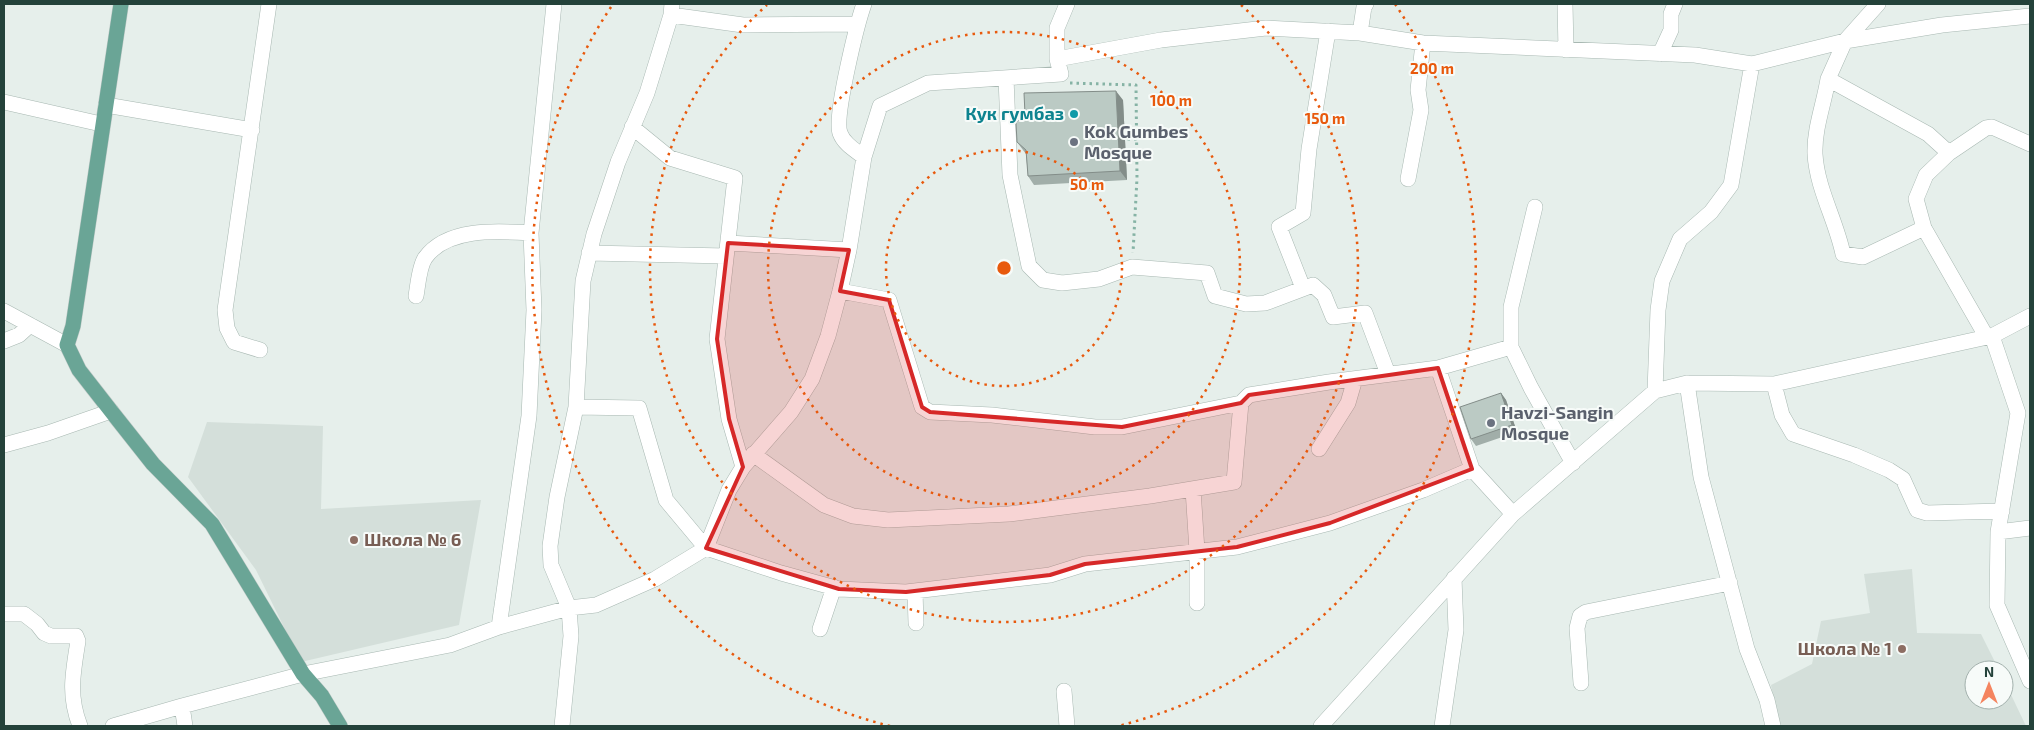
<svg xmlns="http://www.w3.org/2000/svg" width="2034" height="730" viewBox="0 0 2034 730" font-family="'Exo 2',sans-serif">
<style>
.built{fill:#d4dfda}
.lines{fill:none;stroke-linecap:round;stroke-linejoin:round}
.minor-casing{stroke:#a8b8b2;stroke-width:16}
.major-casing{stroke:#c2cac8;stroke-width:16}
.path{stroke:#86b3a5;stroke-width:3;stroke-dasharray:2.5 4;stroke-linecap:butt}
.minor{stroke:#fff;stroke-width:15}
.major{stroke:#6aa596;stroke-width:15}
.wall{fill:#a1aea9}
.shaded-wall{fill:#838d89}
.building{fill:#bbcac4;stroke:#838d89}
.marked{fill:#d62828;fill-opacity:0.2;stroke:#d62828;stroke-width:4;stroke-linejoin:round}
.ring{fill:none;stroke:#e8590c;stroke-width:2.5;stroke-dasharray:2.5 5}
.culture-dot{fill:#0f9aa8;stroke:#f7fbf9;stroke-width:2}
.worship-dot{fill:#6b7280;stroke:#f7fbf9;stroke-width:2}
.education-dot{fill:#8d6e63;stroke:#f7fbf9;stroke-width:2}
.labels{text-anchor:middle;stroke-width:4;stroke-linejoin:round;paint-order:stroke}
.culture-label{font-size:18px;font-weight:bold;fill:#0d838f;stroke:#f7fbf9;text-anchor:end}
.worship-label{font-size:18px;font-weight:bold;fill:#5b616d;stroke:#f7fbf9;text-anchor:start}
.education-label{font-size:18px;font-weight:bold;fill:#785e54;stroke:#f7fbf9;text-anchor:start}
.centre{fill:#e8590c;stroke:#f7fbf9;stroke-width:2.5}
.ring-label{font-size:15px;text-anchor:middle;font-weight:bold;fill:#e8590c;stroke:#f7fbf9;stroke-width:4;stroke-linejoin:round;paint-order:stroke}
</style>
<rect width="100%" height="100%" fill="#e6efeb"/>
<!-- built -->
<path class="built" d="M207,422L323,426L321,509L481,500L459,625L301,662L256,570L188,477Z
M1912,569L1917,633L1981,634L1999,670H1974V700H2004V680L2026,726H1779L1771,685L1812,664L1821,621L1870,613L1864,574Z"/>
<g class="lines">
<!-- minor casing -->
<g class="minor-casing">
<path id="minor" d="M864,4C857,24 834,116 840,133C844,144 855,150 864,157
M1565,4L1566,50
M1878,4L1845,41L1828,79L1928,134L1949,153
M671,15L743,25L857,24
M1360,33L1364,7L1366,4
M1660,54L1671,30V14L1675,4
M1057,59L1161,40L1266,28L1360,33L1423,43L1695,55L1752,64L1845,41L1942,25L2030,16
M1006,78L1010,175L1029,266L1043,280L1062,283L1099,279L1132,267L1207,273L1215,296L1246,304L1265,303L1313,285L1324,295L1333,317L1365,313L1388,374
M1828,79C1824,104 1814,129 1815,154C1817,189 1836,220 1843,254L1863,257L1924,228
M4,102L101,124
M106,105L252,130
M632,127L670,158L735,178L717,339L729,419L743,467
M1408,179L1421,110L1418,90L1423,43
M1535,207L1511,307V347L1531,388L1573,463
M728,243L849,250
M589,253L726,256
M1303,288L1279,227L1303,213L1309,149L1328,31
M840,291L889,300L922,407L930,412L992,415L1095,427H1122L1241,403L1249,395L1329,382L1438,368L1511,347
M416,296C418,285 419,267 425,258C447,227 498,231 531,233
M4,311L67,345
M1986,336L1924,228L1916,199L1926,175L1949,153L1986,128L1992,127L2030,144
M1992,336L2018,413L1998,532L1997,605L2030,681
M4,341L19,335L30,325
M260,350L234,342L227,328L225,310L269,4
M1438,368L1472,469L1513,514
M1687,383L1701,477L1747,649L1767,700L1773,726
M1774,384L1782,415L1793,434L1854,455L1889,470L1903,479L1917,510L1927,513L2002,511
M1655,391L1658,310L1662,281L1680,239L1711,212L1731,185L1752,64
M576,407L639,408L666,500L706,548L781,573L839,589L906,592L1050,575L1085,564L1237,547L1330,523L1423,490L1472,469
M4,445L48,433L111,411
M1319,449L1348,403L1355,379
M753,454L824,505L853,516L888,520L1009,514L1150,496L1234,482L1241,403
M1193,489L1197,551V603
M1998,532L2030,528
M915,591L916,623
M4,614H24L37,624L44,633L51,636H76L78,641C73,673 68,695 80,726
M499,627L529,416L534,310L531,233L554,4
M820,629L834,587
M1581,683L1577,628L1580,616L1586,612L1730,583
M1064,691L1067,726
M182,706L185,726
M113,726L182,706L303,674L450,645L499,627L569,608L596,605L655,579L706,548L729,490L743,467L791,412L812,379L828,336L840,291L849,250L864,157L880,106L928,83L1061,74L1057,59V28L1067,4
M562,726L571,636L569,608L551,565L550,546L557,497L576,407L583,281L594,234L618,162L647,93L671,15L672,4
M1321,726L1513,514L1655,391L1687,383L1774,384L1992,336L2030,316
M1442,726L1456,630L1454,578"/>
</g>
<!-- major casing -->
<g class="major-casing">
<path id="major" d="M121,4L73,326L67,345L79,370L111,411L153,464L212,524L303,674L322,696L340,726"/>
</g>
<!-- path -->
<path class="path" d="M1070,83L1136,85L1137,178L1133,253
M1121,139H1138"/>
<!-- minor -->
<use href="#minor" class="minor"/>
<!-- major -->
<use href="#major" class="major"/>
</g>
<!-- wall -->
<path class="wall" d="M1123,100L1127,180L1034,185L1028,176L1026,154L1017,142Z
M1501,393L1506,400L1517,432L1476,446L1471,439Z"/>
<!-- shaded-wall -->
<path class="shaded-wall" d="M1116,91L1123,100L1127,180L1120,171Z
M1501,393L1506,400L1517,432L1512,425Z"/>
<!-- building -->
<path class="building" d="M1116,91L1120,171L1028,176L1026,150L1017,142L1016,123L1025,114L1024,93Z
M1501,393L1512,425L1471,439L1460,407Z"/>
<!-- marked area -->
<path class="marked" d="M728,243L849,250L840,291L889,300L922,407L930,412L1122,427L1241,403L1249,395L1438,368L1472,469L1330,523L1237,547L1085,564L1050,575L906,592L839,589L706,548L743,467L729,419L717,339Z"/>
<!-- distance rings -->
<g class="ring">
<circle cx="1004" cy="268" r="118"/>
<circle cx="1004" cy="268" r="236"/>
<path d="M1241 5A354 354 0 1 1 767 5"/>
<path d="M890 726A472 472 0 0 1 613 4M1395 4A472 472 0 0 1 1118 726"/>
</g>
<!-- markers -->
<circle class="culture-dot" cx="1074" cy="114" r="5"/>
<g class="worship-dot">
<circle cx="1074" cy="142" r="5"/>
<circle cx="1491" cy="423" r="5"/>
</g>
<g class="education-dot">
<circle cx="354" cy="540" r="5"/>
<circle cx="1902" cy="649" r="5"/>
</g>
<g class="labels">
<!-- culture labels -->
<g class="culture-label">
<text x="1064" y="120">Кук гумбаз</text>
</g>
<!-- worship labels -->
<g class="worship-label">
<text x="1084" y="138">Kok Gumbes<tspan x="1084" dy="21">Mosque</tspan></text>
<text x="1501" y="419">Havzi-Sangin<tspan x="1501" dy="21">Mosque</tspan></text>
</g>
<!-- education labels -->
<g class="education-label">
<text x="364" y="546">Школа № 6</text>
<text x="1892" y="655" text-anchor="end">Школа № 1</text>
</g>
</g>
<circle cx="1004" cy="268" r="8" class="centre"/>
<g class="ring-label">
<text x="1432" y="74">200 m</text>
<text x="1171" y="106">100 m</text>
<text x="1325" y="124">150 m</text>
<text x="1087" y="190">50 m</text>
</g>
<!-- border -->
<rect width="2034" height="730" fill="none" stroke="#24423a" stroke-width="10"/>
<!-- north arrow -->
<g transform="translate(1989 685)"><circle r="24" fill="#f7fbf9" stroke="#a3b1ad"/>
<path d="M0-4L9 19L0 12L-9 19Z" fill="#f4845f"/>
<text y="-8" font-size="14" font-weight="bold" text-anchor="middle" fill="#24423a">N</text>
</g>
</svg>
